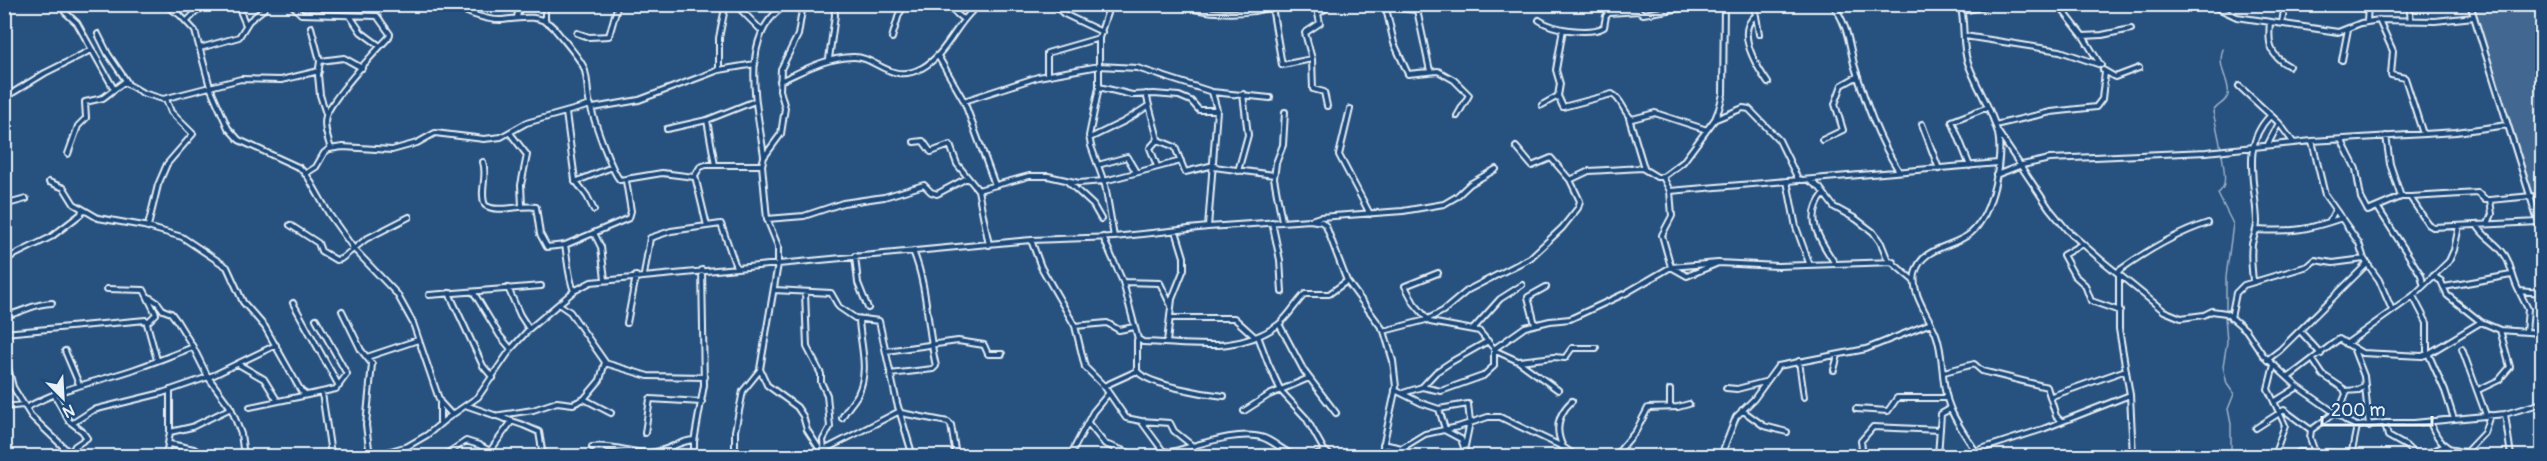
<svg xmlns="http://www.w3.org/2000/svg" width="2547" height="461" viewBox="0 0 2547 461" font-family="Pangolin,sans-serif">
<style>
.green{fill:#436891;stroke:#96acc4;stroke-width:1.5}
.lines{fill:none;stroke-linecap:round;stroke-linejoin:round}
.stream{stroke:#9db3c9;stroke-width:1.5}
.minor-casing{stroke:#e8f1f8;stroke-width:8}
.minor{stroke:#1f4a7a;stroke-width:4}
</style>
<rect width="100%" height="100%" fill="#27517f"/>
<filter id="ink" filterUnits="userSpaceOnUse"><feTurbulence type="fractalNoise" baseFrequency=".0167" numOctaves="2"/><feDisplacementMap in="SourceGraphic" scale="12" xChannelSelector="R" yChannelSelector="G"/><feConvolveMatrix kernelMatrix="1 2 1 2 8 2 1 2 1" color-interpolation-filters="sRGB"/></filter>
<g filter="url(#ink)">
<!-- green -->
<path class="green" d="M2473,5H2542V223L2477,17Z"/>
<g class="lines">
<!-- stream -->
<path class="stream" d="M2223,49C2216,68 2231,82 2228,95C2226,103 2216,105 2213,112C2216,125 2229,177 2223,187C2222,190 2219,192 2218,194L2233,224L2226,277V311
M2225,316L2227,342L2223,366L2227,384L2234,394L2228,409L2231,424V456"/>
<!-- minor casing -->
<g class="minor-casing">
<path id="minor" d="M164,4L180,15L195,31L210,87L228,128L239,140L300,168L308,177L329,214L354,249L397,294L413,323L440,402L452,415
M244,4L240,11L246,25
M545,4V22
M803,4L798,35L781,69L780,90L785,108L781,134L764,157L762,165L767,219L778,246V264L760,369L767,385L797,407L803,416L807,430L824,456
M945,4L964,20
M1053,4L1064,14L1102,32
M1110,4L1099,38V87L1089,136L1091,146L1105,185L1114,237
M1171,4C1204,13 1246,18 1279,4
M1314,4L1318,13
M1385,4L1394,43L1408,74L1438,71L1454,80L1469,95L1457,116
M1636,4L1639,11L1643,14L1708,4
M1754,4L1759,34
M1832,4C1847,22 1849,43 1854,64C1865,101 1878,139 1899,171
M1960,4C1966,24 1961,44 1968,63C1976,86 1990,106 1997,130C2005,156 1992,215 1971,233C1953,248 1921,246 1915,274C1911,294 1929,316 1936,334C1945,358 1940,386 1951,410C1958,426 1969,441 1979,456
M2058,4L2083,36L2102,35L2131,29
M2209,4L2237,17L2338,32L2361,23L2379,20L2435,21L2474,17
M2409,4L2411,21
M2470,4L2542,234
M292,5L301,14L377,16L390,34L389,37C373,54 333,96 326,116C323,126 328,139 331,149
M2345,5V4
M737,6L762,31
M1452,6L1458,4
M459,7C466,14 492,21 502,20C519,18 540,13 554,28C561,37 580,58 584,68C588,78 587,90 589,100C592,115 611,171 620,180L662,173L694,177L700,167L706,165H762
M1272,7L1282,65L1312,59
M1385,7L1417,10L1430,71
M692,8L738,6
M1962,11L1996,4
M65,12L77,23L114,89
M350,16L361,32L380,46
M1755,16C1735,32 1757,67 1768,83
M517,17L520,4
M1539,20C1553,30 1590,35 1604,27L1606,16L1609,13L1639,11
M2379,20L2393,51L2391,75L2405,78L2423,134
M187,21L204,4
M2270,22C2268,42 2269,56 2289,66
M2367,22L2368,4
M2282,23L2285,4
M311,27L320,61L318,75L320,95L326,114
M1563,29L1556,70L1560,84L1558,96L1563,107L1612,94C1622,99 1623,112 1632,119L1655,113L1707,130
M577,33L589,37L609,36L618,4
M98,34L108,54L127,82
M1965,36L2060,51L2101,65
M2083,36L2100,64
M892,38L899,14L906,4
M200,48L239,37L249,21L264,9
M938,56L964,101L995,185
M829,59L835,15L834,4
M2342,60L2348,29
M320,61L344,58L362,68
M719,70V38L725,8
M2103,70L2115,77L2139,68
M1047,75V53L1099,38
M780,81C805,70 824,58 853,57C876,56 890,85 922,68C949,53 956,20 981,4
M2239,86L2279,123L2293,142
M1099,87L1132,95L1154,94L1179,96L1191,101L1199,110H1217
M1146,94L1158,139L1150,148L1157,166
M4,98L45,73L91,50
M964,101L1038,77L1099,66L1137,68L1212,92L1270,98
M1542,105L1558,96
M1327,106L1324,92L1313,89L1312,59L1305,33L1320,23L1318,14L1331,4
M593,108L639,100L719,70L755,64
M1350,109L1339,155L1370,214
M566,113L575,180L587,196L594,210
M1629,118L1644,168
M1716,119L1743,108L1749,109L1779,140L1798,179L1802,180L1998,163
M707,120L715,165
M1922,124L1939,169
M1995,125L2051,112L2096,107L2102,99L2105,72
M667,129L707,120L755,101
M1998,132L2049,208L2067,230L2100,259L2164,311L2181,318L2204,315L2212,311L2226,313L2246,330L2263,355L2298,387L2348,422L2357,426L2385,423H2414L2505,414L2542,403
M510,133L527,155L521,185L522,206
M2386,136L2390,164L2401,197
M1090,138L1125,121L1148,106
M1158,140L1175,147L1185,172L1214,165
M1822,140L1843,130L1835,104L1842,85L1858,76
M2312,141L2325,195L2359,243L2364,259
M2342,141L2356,169L2361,198L2368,211L2401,197H2410L2428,224L2433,227L2539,222
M914,142L923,141L931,152L950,145L957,164L978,190L989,245
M2268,144L2279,123
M68,154L78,126L86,118L85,102L103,98L124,82L143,93L163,99L241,79L281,80L319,71
M764,156C758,110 736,33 788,4
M483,162C488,176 479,192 485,205C497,214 521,204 536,207L540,234L547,247L565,245L629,218L631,211L626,181
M1098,165L1127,157L1136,172
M1970,166L1952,121L1988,107
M1214,167L1274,175
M1238,171L1248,135L1243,94
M305,174L316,167L324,153L329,149L343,147L392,150L417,143L435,133L484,139L501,137L526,123L591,105
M1996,175L2022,165L2050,159L2206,152L2312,141L2456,132L2508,125
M695,176L707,226
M1570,180L1589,171L1642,168L1657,177H1663
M1787,181L1796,227L1809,263
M1810,181L1820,188L1834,207L1856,219L1873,232L1881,243L1887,258L1914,281
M49,182L64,188L74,204L98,218L144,226L182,237L227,267L243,302L265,327L301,391L307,395
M575,182L612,167
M1068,182L1093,205L1101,219
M978,190L1029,176H1048L1079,183L1104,181L1181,161
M1670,191L1799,180
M1824,194C1804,218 1819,239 1834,262
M2411,197L2478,193L2485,200H2490L2532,196
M4,205L26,199
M2378,208L2421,275L2423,283
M767,219L804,216L843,203L884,197L924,185L931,192L937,194L967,178
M1311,220L1320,217L1403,211L1444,204L1456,197L1470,184L1496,169
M1282,221L1274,178L1276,163L1283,145L1285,112
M1272,222L1280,260L1282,292
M2329,222L2335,210
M2488,224L2492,214L2490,200
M290,225L318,243L321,251L336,260L341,259L366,239L409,217
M2477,225C2484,238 2496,242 2504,254C2511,262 2512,279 2519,291L2542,293
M148,226L158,185L167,164L193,134L171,112L166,99
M1208,227L1217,110L1212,92
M2256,230C2295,232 2306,230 2342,218
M594,233L601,247L605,279
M1103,237L1123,282L1138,339L1143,342C1190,343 1236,355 1278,325C1289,316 1295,304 1305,294H1329L1347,281
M1031,240L1041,267L1075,326L1085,367L1104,386L1126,418L1141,421L1163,451L1171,452C1196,446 1239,429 1264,438C1275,442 1284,452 1296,456
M2082,244L2063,255L2074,275L2085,285L2091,301L2120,311
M565,245C568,261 568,276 574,291
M855,256L858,283L868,308
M4,260L51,237L81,214L82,210
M1716,264L1687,276L1671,267L1662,235L1672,216L1670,191L1663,177L1683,162L1715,119L1719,109L1723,94L1724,4
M2117,272C2146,251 2174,234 2208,223
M1438,273L1405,286L1414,303L1430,322L1479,331L1496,351L1518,361L1558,390
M2119,274V329L2130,395L2133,456
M644,275L650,238L671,231L721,224L736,267
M2433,276L2441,281L2447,295L2481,322L2500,330L2541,333
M2253,281C2252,269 2250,257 2252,244C2254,236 2257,230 2257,222C2256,185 2240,146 2270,116
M1123,282L1160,283L1171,306
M2444,287L2511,275
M508,288L520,315L529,329
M107,289L144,290L156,314L148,322
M774,290L831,293L839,307L855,318L879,321L897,403L911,450L916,456
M2519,291L2528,309L2526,332
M805,292L807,347L821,374V382L827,395L830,427L823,440L824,450
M449,293L483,366L493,378
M474,293L500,336L511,349
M429,295L541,286
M2413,296L2427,323V351L2445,391L2454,419
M149,297L158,303L163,310L171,313L177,321L193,347L208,377L231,408L241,434L244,456
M293,303L339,386
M560,305L570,312L605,362L600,380L584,399
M342,311L361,350L372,364L366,425L370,456
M4,316C22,313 34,303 52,303
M1171,318H1234L1255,337
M2231,318L2236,293L2244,285L2308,266L2315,260L2333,263L2364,259L2379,280L2392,310
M627,323L636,276
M1279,324L1304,371L1336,413
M1535,324L1528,297L1546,287
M1075,326L1107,323L1119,330L1134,327
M1474,328L1500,299L1522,285
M1384,331L1426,320L1443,311L1468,290L1530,258L1562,228L1578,208L1580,201L1570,180L1551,158L1532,166L1516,147
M2300,331L2321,354
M4,333L146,320L157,360
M1258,336L1268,363L1281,391L1306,418L1324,450L1331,456
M1137,340V371C1148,385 1205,394 1224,396
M1167,342L1172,299L1184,269V257L1176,231
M2346,344L2413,296L2449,261L2454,250L2459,226
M2462,349L2486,415
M2354,350L2364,376L2369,426
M65,351L79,384
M886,351L958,341L984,345L988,354H1002
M4,352L13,387L31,416L73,456
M367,357L418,340
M2267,360L2280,350L2368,263
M2313,360L2323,375L2344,389L2346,394L2340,409L2311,430L2310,438L2315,452
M1519,361L1554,357L1565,358L1572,348H1596
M1799,361L1804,397
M605,363L648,376L705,377
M238,364L264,379L277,400
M1834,370L1838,355
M1944,372L1974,364L1982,371L2047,387L2056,416L2061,421
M890,374L933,369L936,366C927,329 928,287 913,251
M2289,377L2339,339L2362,353L2422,356L2428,354L2481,322
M1104,386L1137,371
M1422,387L1441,391L1483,376L1494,366V349L1525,327L1550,321L1570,319L1626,293L1671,267L1718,263L1778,266L1893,262
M1726,388L1737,389L1764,382
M1395,390L1421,403L1439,409L1445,429
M1670,390V407
M2478,390L2499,380L2510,367L2500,330
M2345,391L2359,390L2365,385
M322,393L331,454
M1403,393L1422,387L1436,372L1451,362L1488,341
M54,394L69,421L82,431L87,438L75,446L71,453
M2052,396L2126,370
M1572,401C1558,414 1554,429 1563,447L1576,456
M2274,402L2298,387
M468,406L523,425L539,432L543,456
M4,407L23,405
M250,407L336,389L347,374L316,319
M26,408C63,387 93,383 132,370C152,363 173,355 193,347
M1439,409L1468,404L1470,422L1465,446
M1856,409L1888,411L1897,398H1947
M1742,410L1764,426L1787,432
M1244,411L1269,395L1309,378
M901,413L948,422L951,425L956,456
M2505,414L2511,456
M494,416L533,410L557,402L573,404L584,399L611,413
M842,418C846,409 853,403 858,394C870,369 860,345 859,319
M1141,421L1170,423L1174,431L1194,447
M2430,422C2437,440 2446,452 2466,452
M73,423L93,410L162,393L214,375L276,345
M1088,423L1105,444L1138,456
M2385,423L2388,436L2406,446L2416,456
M440,424V404
M2256,428L2284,410L2311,430
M1444,430L1461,439L1467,456
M170,432L192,427L231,408
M645,433L650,399L702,402
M170,444L194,449L204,456
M1383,444L1402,448L1425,434L1458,427L1488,417H1500L1563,447
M592,447C611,444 630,453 649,453C668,452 677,441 694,440
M1402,448L1406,456
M2440,448L2446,456
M490,451L512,421
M822,451L900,411
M1975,451L2043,429L2130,395
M1162,455L1163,456
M166,456L170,432V390
M320,456L335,453L380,454L408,446L427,435L446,419L478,397L511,349L529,329L574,291L591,282L1031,240L1114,237L1208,227L1310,220L1322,222L1326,226L1347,281L1384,331L1393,361L1396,387L1381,456
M398,456V450
M443,456L466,441L479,445L499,456
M694,456V442L704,385L702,270
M735,456V431L743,391L760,370
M1070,456L1093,412L1108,394
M1113,456L1116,449
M1312,456L1324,453
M1562,456L1566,450
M1615,456L1636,431L1648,408L1678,407L1689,404
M1721,456L1736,417L1754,399L1778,366L1866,349L1931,323
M1863,456L1861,441L1873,427L1940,430
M1938,456L1941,414L1950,409
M2274,456L2285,425L2268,389L2274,365
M2294,456L2299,452L2352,453
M2351,456L2357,426
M2420,456L2445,446
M2465,456L2466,452L2484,433L2490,415"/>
</g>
<!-- minor -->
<use href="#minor" class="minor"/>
</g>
</g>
<!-- margin -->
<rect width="2547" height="461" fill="none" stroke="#1f4a7a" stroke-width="24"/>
<rect x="12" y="12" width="2523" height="437" fill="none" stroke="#e8f1f8" stroke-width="2" filter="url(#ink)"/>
<!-- north arrow -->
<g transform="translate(63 398) rotate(156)" stroke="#1f4a7a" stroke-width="4.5" paint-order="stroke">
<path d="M0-4.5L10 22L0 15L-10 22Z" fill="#e8f1f8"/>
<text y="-9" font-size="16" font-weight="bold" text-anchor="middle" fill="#e8f1f8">N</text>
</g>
<!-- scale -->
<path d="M2322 416v9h110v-9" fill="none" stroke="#e8f1f8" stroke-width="3"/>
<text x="2331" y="416" font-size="18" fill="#e8f1f8" stroke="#1f4a7a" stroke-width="4.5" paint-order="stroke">200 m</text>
</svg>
